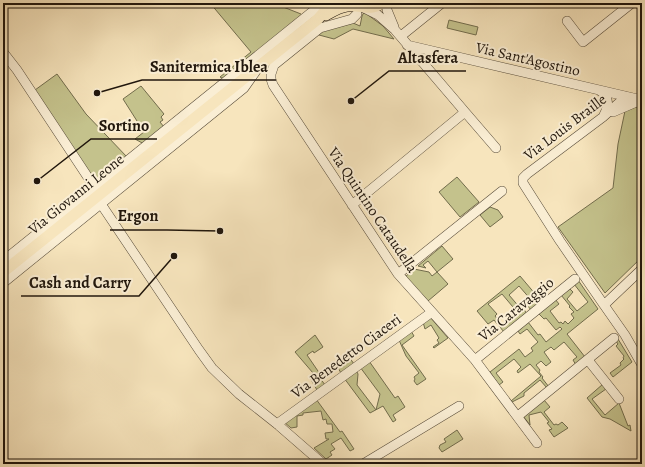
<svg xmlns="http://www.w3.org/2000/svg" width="645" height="467" viewBox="0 0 645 467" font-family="Alegreya,serif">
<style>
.green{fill:#c4c28c;stroke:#726c4c;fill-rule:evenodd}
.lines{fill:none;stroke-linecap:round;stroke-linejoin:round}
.minor-casing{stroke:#564a38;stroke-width:10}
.major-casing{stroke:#20160c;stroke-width:12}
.minor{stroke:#faeed4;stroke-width:9}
.major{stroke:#f7e5bd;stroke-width:11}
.labels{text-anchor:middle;stroke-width:4;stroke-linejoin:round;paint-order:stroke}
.street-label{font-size:15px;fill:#20160c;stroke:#faeed4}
.leader{fill:none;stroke:#20160c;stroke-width:1.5}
.callout-dot{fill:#20160c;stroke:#faeed4;stroke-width:1.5}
.callout-label{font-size:16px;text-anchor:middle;font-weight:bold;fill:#20160c;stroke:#faeed4;stroke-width:4;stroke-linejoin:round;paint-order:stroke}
</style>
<rect width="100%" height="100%" fill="#f7e5bd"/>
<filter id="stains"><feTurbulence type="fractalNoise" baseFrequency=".005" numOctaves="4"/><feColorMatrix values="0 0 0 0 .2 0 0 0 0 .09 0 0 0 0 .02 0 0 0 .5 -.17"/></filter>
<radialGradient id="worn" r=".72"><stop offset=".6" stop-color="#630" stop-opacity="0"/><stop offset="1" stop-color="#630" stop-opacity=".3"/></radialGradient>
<!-- green -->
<path class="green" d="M210,3H273L301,14L303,16L224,79L220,77L251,52Z
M364,12L383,26L394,39L353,29L334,39L319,35L323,31L353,23L360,26L362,16Z
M449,20L478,27L476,35L447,28Z
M57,74L86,114L127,157L96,180L93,179L35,90Z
M141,86L164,114L161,117L163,120L160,122L164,127L144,144L135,139L144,132L123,99Z
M636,107H642V257L605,293L558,227L613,188L618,144L625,111Z
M457,177L479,202L460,217L439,192Z
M490,207L498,210L503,217L490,227L480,215Z
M442,246L453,259L437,272L448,284L428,301L405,277L414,269L429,272L432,276L437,272L428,261L423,265L426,268L418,266Z
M520,276L542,302L531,310L527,305L532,301L519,286L509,295L521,309L523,308L527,314L504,332L494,320L488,324L477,311ZM502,294L518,313L503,326L495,316L497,314L488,304Z
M578,280L598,309L567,334L585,357L576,365L573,360L577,357L564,342L554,350L551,347L544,352L551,362L546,366L541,361L536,365L540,370L539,372L543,377L542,378L549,387L547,388L540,380L524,393V396L512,402L511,401L541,376L530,364L518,373L517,371L521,367L514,359L496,373L503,382L499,385L490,372L519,349L525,357L533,351L531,348L538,342L527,329L520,334L518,331L528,322L538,335L540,334L546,342L562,329L560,327L556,330L546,318L544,319L538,313L555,299L559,304L550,311L559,323L561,322L563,324L565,321L568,324L574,318L571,314L574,312L569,307L570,306L561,295L569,288L573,292L567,299L577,311L588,302L574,284Z
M430,317L448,338L434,348L433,347L439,343L437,340L439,338L431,325L425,329L423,322Z
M411,331L414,336L402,345L426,379L417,385L414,381L415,379L414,377L419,373L406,356L399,340Z
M315,335L323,347L314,353L313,351L307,355L320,374L318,375L325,385L317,390L309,376L313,373L295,352Z
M618,339L632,362L613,377L610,373L621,365L620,363L624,359L623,358L624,356L616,346L618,344L616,341Z
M347,354L354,364L341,373L335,363Z
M369,361L395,398L398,396L405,407L393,415L396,420L393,422L383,406L370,413L344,378L356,370L358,374L357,385L376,410L380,394L360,367Z
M603,384L606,389L592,399L605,415L619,403L628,426L630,425L631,431L610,419L602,417L587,398Z
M316,399L340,432L342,431L354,449L350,451L341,438L331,444L335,449L330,452L332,455L326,459L314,448L329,439H326L325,433L333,432L332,424H327L326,419L323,420L321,411L303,413V415L297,416V427L291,428L284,422Z
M544,400L550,407L544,412L554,425L556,424L558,425L562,422L568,428L554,437L549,430L552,429L547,423L549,422L541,412L529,415L530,425L523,416Z
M457,430L463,439L442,452L439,448L440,445L446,442L444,439Z"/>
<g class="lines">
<!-- minor casing -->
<g class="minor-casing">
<path id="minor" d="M387,3V10L394,27
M357,14L352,19L320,28L274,65L271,74V79L273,85L398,274L475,360L537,443
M567,21L583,42L632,3
M401,36L442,3
M407,45L642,100
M3,52L17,70L95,188
M600,91C610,97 609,105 604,115
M625,96L622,100L603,117L527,174L523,178V183L560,241L604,305L642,269
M465,112L496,148
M613,112L641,100
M101,204L199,350L212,368L239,394L277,424L323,464
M352,205L465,112L395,30L378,15L364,8
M3,261L323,3
M398,274L502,191
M3,283L244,88L256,71
M604,305L625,335L641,363
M475,360L575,279
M588,360L619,399
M518,416L614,338
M277,424L432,312
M363,464L459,406"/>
</g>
<!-- major casing -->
<g class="major-casing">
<path id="major" d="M326,15C333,11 339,7 347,6C361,4 368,12 382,3
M3,272L318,19L332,3"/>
</g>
<!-- minor -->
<use href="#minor" class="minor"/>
<!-- major -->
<use href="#major" class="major"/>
</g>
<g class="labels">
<!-- street labels -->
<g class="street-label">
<text transform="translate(528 59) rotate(13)" y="5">Via Sant'Agostino</text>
<text transform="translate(565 127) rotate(-37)" y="5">Via Louis Braille</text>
<text transform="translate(76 194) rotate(-39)" y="5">Via Giovanni Leone</text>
<text transform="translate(373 210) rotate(56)" y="5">Via Quintino Cataudella</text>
<text transform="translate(516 309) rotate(-39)" y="5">Via Caravaggio</text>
<text transform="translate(346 356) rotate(-36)" y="5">Via Benedetto Ciaceri</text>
</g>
</g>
<!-- callouts -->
<path class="leader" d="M351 101L389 71H466M97 93L142 80H276M37 181L91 139H157M220 231L167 230H110M174 256L139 296H21"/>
<g class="callout-dot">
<circle cx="351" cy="101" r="4"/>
<circle cx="97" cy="93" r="4"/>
<circle cx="37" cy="181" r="4"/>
<circle cx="220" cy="231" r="4"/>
<circle cx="174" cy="256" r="4"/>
</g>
<g class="callout-label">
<text x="428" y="63">Altasfera</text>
<text x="209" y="72">Sanitermica Iblea</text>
<text x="124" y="131">Sortino</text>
<text x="138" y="221">Ergon</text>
<text x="80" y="288">Cash and Carry</text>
</g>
<!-- margin -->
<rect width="645" height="467" fill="none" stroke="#f7e5bd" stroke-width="16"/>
<rect x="4" y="4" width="637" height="459" fill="none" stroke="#20160c" stroke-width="2"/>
<rect x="8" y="8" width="629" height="451" fill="none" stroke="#20160c"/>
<rect width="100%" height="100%" filter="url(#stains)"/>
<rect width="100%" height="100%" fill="url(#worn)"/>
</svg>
